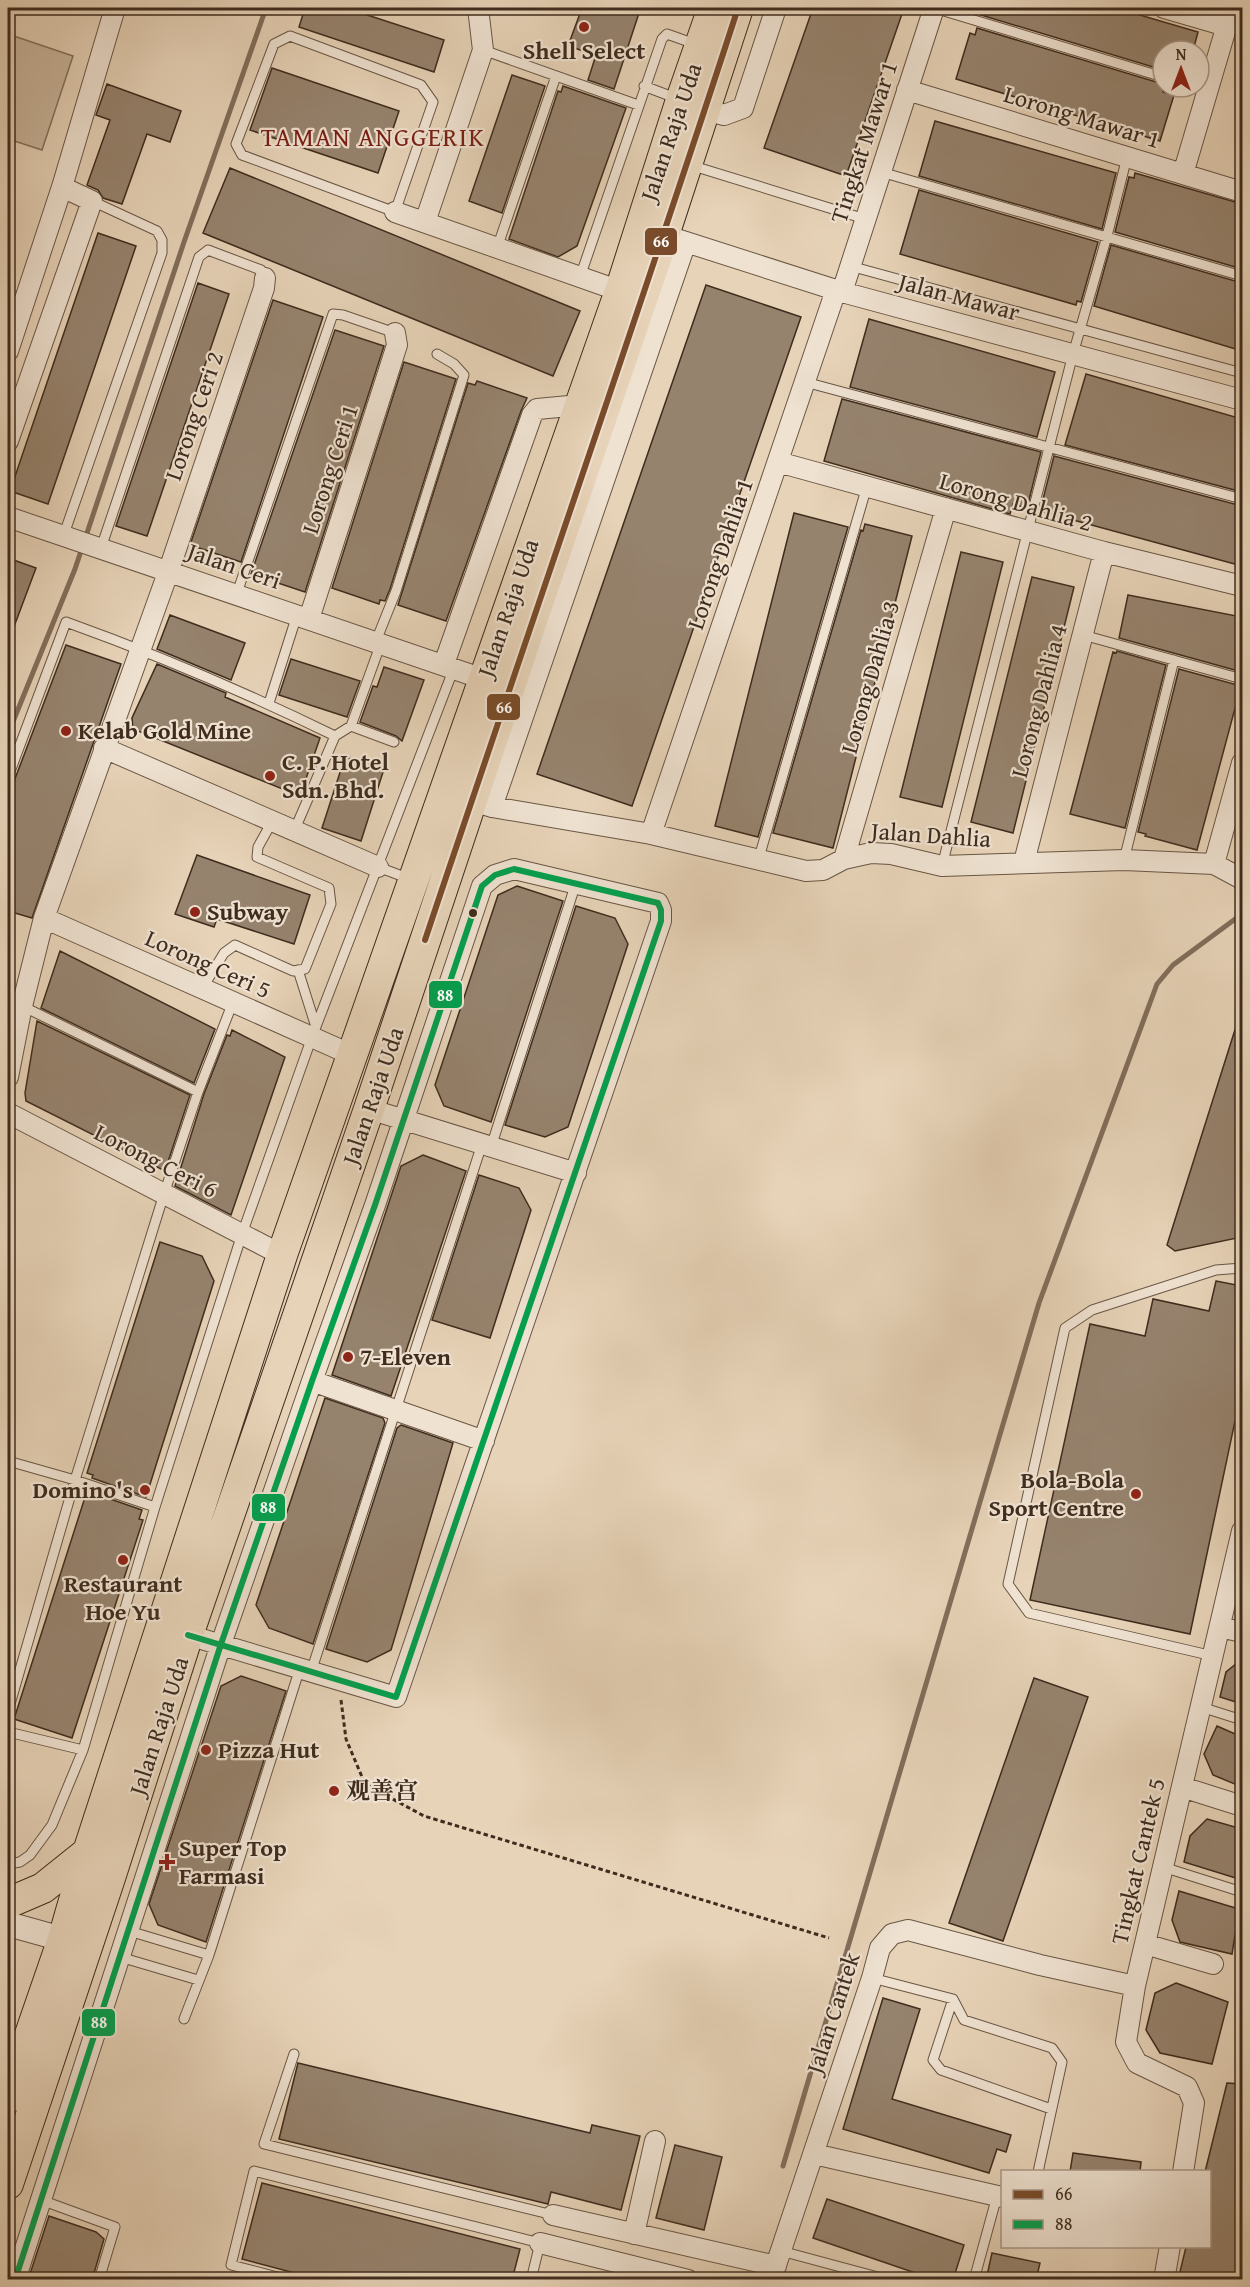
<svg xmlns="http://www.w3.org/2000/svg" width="1250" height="2287" viewBox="0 0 1250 2287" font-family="'Gentium Book Plus','Noto Serif SC',serif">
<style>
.green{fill:#cab79e;stroke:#84725e;stroke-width:1.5}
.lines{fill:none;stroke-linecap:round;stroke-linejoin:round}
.stream{stroke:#826e5b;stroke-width:5}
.building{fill:#96836e;stroke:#3f2c1e;stroke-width:1.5}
.service-casing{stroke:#695644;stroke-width:11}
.minor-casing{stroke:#695644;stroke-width:22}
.tertiary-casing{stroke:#695644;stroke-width:26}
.primary-casing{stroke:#3f2c1e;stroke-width:32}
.path{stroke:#3f2c1e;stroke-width:3;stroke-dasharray:4.5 3;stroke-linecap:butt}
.service{stroke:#efe2d1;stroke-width:9}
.minor{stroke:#efe2d1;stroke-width:20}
.tertiary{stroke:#efe2d1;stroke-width:24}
.primary{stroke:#e7d3b8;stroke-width:30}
.bus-1-casing{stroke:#efe2d1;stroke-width:10}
.bus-2-casing{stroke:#efe2d1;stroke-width:10}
.bus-1{stroke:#7a4b2a;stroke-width:6}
.bus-2{stroke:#03a04e;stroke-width:6}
.poi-dot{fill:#8f2418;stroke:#efe2d1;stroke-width:2}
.bus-dot{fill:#3f2c1e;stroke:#efe2d1;stroke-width:2}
.labels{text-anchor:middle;stroke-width:4.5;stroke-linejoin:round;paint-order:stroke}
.poi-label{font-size:24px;font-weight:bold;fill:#3f2c1e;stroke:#efe2d1;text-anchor:start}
.street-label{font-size:24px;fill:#3f2c1e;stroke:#efe2d1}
.neighbourhood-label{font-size:26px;letter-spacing:1.5px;fill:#7a1f14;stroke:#efe2d1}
.line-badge{stroke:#efe2d1;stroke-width:2}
.badge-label{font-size:16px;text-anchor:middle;font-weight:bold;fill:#fff}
</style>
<rect width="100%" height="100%" fill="#e7d3b8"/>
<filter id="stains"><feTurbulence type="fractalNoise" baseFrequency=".00333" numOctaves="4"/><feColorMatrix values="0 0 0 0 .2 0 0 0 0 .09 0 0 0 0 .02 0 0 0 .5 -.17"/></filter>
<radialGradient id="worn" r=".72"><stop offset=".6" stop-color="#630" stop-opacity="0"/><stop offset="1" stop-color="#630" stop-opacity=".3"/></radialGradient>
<!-- green -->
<path class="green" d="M8,34L73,56L42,150L8,139Z"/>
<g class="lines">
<!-- stream -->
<path class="stream" d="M8,734L75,569L184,242L266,8
M783,2166L1039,1303L1157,984L1173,965L1242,914"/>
</g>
<!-- building -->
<path class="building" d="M305,8H346L444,40L434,72L299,27Z
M582,8H631L640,10L614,89L588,80L596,55L568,46Z
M813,8H904L846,176L764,148Z
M983,8H1116L1198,32L1193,51H1163V70L981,15Z
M977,28L1163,84V92L1174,95L1160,141L956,79L970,33L975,35Z
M272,68L399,111L378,173L250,130Z
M512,75L545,86L502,213L469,201Z
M107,84L181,111L170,142L147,134L122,204L103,198L98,190L87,185L110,120L96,115Z
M563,86L626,108L577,246L558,257L509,239L558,91L561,92Z
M935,121L1116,173L1102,229L919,176Z
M230,168L580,311L553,376L203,233Z
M1135,173L1242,204V269L1115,232L1129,177L1134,178Z
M919,190L1098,242L1081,302L1077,301L1076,305L900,254Z
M98,233L136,246L48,504L10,491Z
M1111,245L1242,283V351L1094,306Z
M198,283L229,294L147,536L116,526Z
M706,285L801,317L632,806L537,774Z
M273,300L323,317L241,562L190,545Z
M869,319L1055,372L1037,437L850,387Z
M335,330L384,346L305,592L251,574Z
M404,362L456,379L390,589L385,601L380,600L379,604L332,588Z
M1086,374L1242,419V492L1065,445Z
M477,381L527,398L521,411L446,621L398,605L468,383L475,385Z
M842,399L1041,452L1027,508L1013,504L1010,514L824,461Z
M1054,456L1242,506V566L1040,511Z
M794,513L848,527L758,837L715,826Z
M865,524L912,536L833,848L773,833L861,530L863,531Z
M961,552L1003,562L942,807L900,797Z
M8,558L36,568L9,640H8Z
M1032,577L1074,587L1013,833L971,822Z
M1128,595L1242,617V672L1119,638Z
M170,615L245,643L231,680L157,649Z
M66,645L121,664L32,918L8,911V797Z
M1117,651L1166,665L1125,828L1070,814L1113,652L1116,653Z
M291,659L360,681L347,717L279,695Z
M157,664L226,693L225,697L320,738L300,796L133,729L132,718Z
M384,667L424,680L402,741L396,736L360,722L373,686L377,687Z
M1179,669L1241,686L1197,850L1145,836L1146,834L1138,832Z
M345,757L384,769L361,841L322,828Z
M197,855L310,895L294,944L217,919L214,927L175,914Z
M517,886L563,901L491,1122L444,1106L435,1085L498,895Z
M576,906L615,918L628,944L568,1127L545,1137L505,1125Z
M60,951L215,1029L194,1083L41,1008Z
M1239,1017L1242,1018V1237L1175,1251L1167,1245Z
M37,1021L190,1095L165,1171L26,1101L25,1093Z
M232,1030L285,1057L231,1215L175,1186L204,1094L227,1035L230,1036Z
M423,1155L466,1171L391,1396L332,1375L401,1166Z
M479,1175L519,1188L531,1210L490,1338L432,1320Z
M160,1242L202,1256L214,1281L146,1497L92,1478L93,1475L87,1473Z
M1216,1281L1242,1286V1388L1190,1634L1030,1600L1090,1324L1145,1336L1153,1299L1209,1311Z
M325,1398L383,1418L385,1423L313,1644L269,1628L256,1605Z
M401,1425L453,1443L391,1650L367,1662L326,1649L397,1428Z
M87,1491L142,1510L139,1519L143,1520L72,1738L14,1719Z
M1242,1659V1704L1220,1697L1226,1672Z
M241,1676L286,1691L206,1942L158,1925L149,1904L221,1686Z
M1034,1678L1088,1697L1003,1941L949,1923Z
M1217,1726L1242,1737V1787L1213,1775L1204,1754Z
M1207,1819L1242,1829V1880L1184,1862L1190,1836Z
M1179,1891L1239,1909L1232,1954L1180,1942L1172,1920Z
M1176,1983L1228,2002L1212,2064L1160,2053L1146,2030L1155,1993Z
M883,1998L920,2009L892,2099L1011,2135L1006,2152L997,2149L989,2173L843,2129Z
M298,2063L590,2133L592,2125L640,2136L621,2210L551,2192L548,2204L279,2139Z
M1227,2083L1242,2084V2280H1178L1186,2247H1209V2172H1205Z
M675,2145L722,2157L704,2230L656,2218Z
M1073,2153L1141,2162L1140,2172H1070Z
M262,2183L520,2249L512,2280H321L242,2259Z
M827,2199L964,2245L953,2280H936L813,2238Z
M49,2216L96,2232L104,2239L92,2280H28Z
M992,2253L1040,2263L1036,2280H986Z"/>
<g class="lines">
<!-- service casing -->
<g class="service-casing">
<path id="service" d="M934,8L1163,77
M290,36L421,85L433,102L395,212L242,155L236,144L274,44Z
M483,50L638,105
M644,86L678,99
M690,165L865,219
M881,172L1242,276
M497,248L556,76
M850,266L1242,373
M580,277L662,39L667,34L695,44
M805,382L1242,499
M63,537L162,253V240L157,231L92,201
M101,548L199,257L208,250L261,270L265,278
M237,593L333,314L343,315L395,333
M1083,635L1242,679
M376,641L396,591L464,375L454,364L437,354
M269,703L297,615
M351,726L381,643
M8,777L66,622C158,655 247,693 335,736L351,726L394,742
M295,829L335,736
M1124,860L1174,660
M758,861L867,486
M942,866L1073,354L1107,236L1127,157
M378,867L410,879
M298,970L316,1027
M202,989L224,953L235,945L293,971L305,969L331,904L329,888L257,857L258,847L273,820
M22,1006L198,1092
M491,1147L576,883
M8,1461L75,1480L155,1507
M1213,1656L1029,1613L1008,1584L1065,1328L1092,1310L1216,1270L1242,1268
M311,1672L482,1144
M1201,1707L1242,1720
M8,1711L75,1480L164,1194L198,1092L233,1002
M8,1732L83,1750
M8,1864L20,1862L30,1855L52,1825L83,1750L155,1507L242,1234L312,1037L454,668
M1163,1867L1242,1892
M129,1931L209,1955
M120,1957L198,1980
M872,1978L953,1999L964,2020L1052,2048L1062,2062L1038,2172
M953,1999L933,2060L941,2070L1051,2109
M184,2019L209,1955L300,1668
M294,2054L264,2144L553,2215
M41,2200L115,2227L99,2280
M781,2251L889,2280
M289,2280L231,2265L254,2171L540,2243L531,2280
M974,2280L997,2196"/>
</g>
<!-- minor casing -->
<g class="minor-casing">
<path id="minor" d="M1164,8L1226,26
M907,90L1242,192
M705,110L724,115L743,108L776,8
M1183,174L1232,8
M395,212L620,291
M425,222L483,50L478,8
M664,235L842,292L1242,400
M842,292L934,8
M8,351L62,187L115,8
M8,441L92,201L62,187
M778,462L1104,552L1242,586
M8,517L495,683
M309,619L397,345L395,333
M444,664L532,415L537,409L580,405
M104,748L378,867
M462,798L492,807L651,834L806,871L823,870L844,859L871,853L891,854L942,866L1124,860L1214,864L1242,879
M492,807L686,242
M651,834L836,290
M844,859L946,508
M1024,862L1104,552
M1214,864L1242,763
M44,918L352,1055
M8,1077L22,1006L44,918L169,570L264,288L265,278
M369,1109L576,1173
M8,1113L282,1255
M312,1381L484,1441
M1220,1627L1242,1632
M1182,1787L1242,1806
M1145,1944L1213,1964
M814,2154L1002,2197
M1183,2172L1194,2103L1187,2087L1137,2063L1126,2042L1135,1986L1242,1531
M553,2215L776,2266
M634,2234L655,2141
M540,2243L688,2280
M15,2280L221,1644L312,1381L375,1205L482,886L495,875L514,869L658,903L661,910V921L396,1697C326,1676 257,1655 188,1635
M771,2280L872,1978L880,1948L892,1934L908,1930L1040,1965L1135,1986
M1164,2280L1170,2246"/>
</g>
<!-- tertiary casing -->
<g class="tertiary-casing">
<path id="tertiary" d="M8,1924L80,1944"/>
</g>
<!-- primary casing -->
<g class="primary-casing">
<path id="primary" d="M8,1903L43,1888L88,1852
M8,2098L63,1939L88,1852L282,1255L620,291L681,100L713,8
M8,2184L109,1881L188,1635L369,1109L525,641L664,235L738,8"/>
</g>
<!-- path -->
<path class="path" d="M341,1700L346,1739L365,1784L424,1816L829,1938"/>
<!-- service -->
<use href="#service" class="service"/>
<!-- minor -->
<use href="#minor" class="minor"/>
<!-- tertiary -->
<use href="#tertiary" class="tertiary"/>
<!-- primary -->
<use href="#primary" class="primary"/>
<!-- bus-1 casing -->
<g class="bus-1-casing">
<path id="bus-1" d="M425,940C529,629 637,319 738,8"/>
</g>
<!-- bus-2 casing -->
<g class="bus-2-casing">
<path id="bus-2" d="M15,2280L221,1644L312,1381L375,1205L482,886L495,875L514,869L658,903L661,910V921L396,1697C326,1676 257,1655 188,1635"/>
</g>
<!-- bus-1 -->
<use href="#bus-1" class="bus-1"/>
<!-- bus-2 -->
<use href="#bus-2" class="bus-2"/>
</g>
<!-- markers -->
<g class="poi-dot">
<circle cx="584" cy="27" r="6"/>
<circle cx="66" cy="731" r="6"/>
<circle cx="270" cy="776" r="6"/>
<circle cx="195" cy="912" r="6"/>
<circle cx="348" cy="1357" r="6"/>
<circle cx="145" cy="1490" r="6"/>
<circle cx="1136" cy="1494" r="6"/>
<circle cx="123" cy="1560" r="6"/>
<circle cx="206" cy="1750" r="6"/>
<circle cx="334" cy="1791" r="6"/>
<path d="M164 1853h6v6h6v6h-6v6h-6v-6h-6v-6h6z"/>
</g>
<circle class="bus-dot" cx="473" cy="913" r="5"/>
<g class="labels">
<!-- poi labels -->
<g class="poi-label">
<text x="584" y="59" text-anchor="middle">Shell Select</text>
<text x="78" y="739">Kelab Gold Mine</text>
<text x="282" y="770">C. P. Hotel<tspan x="282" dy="28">Sdn. Bhd.</tspan></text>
<text x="207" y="920">Subway</text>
<text x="360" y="1365">7-Eleven</text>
<text x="1124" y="1488" text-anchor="end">Bola-Bola<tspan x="1124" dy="28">Sport Centre</tspan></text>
<text x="133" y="1498" text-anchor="end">Domino's</text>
<text x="123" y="1592" text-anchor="middle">Restaurant<tspan x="123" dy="28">Hoe Yu</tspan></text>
<text x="218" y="1758">Pizza Hut</text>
<text x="346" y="1799">观善宫</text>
<text x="179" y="1856">Super Top<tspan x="179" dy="28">Farmasi</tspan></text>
</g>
<!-- street labels -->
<g class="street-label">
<text transform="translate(1082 117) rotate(17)" y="8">Lorong Mawar 1</text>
<text transform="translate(671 132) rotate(-71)" y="8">Jalan Raja Uda</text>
<text transform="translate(864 142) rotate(-72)" y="8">Tingkat Mawar 1</text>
<text transform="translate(959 297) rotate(15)" y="8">Jalan Mawar</text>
<text transform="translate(194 416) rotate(-71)" y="8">Lorong Ceri 2</text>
<text transform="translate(330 469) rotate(-72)" y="8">Lorong Ceri 1</text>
<text transform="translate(1016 502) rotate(16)" y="8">Lorong Dahlia 2</text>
<text transform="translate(720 554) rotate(-71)" y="8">Lorong Dahlia 1</text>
<text transform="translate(234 566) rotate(19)" y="8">Jalan Ceri</text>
<text transform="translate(508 608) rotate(-71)" y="8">Jalan Raja Uda</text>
<text transform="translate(870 677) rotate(-74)" y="8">Lorong Dahlia 3</text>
<text transform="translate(1039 701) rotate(-75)" y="8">Lorong Dahlia 4</text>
<text transform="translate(931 835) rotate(4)" y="8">Jalan Dahlia</text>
<text transform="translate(208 964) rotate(24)" y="8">Lorong Ceri 5</text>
<text transform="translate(373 1096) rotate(-71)" y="8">Jalan Raja Uda</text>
<text transform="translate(156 1161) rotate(27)" y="8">Lorong Ceri 6</text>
<text transform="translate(159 1726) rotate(-72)" y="8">Jalan Raja Uda</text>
<text transform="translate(1138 1861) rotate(-77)" y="8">Tingkat Cantek 5</text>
<text transform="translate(833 2013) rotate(-72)" y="8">Jalan Cantek</text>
</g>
<!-- neighbourhood labels -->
<g class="neighbourhood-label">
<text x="373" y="146">TAMAN ANGGERIK</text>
</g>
</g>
<g class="line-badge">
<rect x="644" y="227" width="34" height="29" rx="6" fill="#7a4b2a"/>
<rect x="486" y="693" width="35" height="28" rx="6" fill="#7a4b2a"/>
<rect x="428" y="980" width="35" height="29" rx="6" fill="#03a04e"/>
<rect x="251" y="1493" width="35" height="29" rx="6" fill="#03a04e"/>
<rect x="81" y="2008" width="35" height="29" rx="6" fill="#03a04e"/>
</g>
<g class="badge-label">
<text x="661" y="247">66</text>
<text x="504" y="713">66</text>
<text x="445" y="1001">88</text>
<text x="268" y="1513">88</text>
<text x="99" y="2028">88</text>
</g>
<!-- margin -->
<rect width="1250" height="2287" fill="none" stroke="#e7d3b8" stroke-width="30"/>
<rect x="9" y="9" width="1232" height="2269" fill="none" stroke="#3f2c1e" stroke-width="3"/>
<rect x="15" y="15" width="1220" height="2257" fill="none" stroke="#3f2c1e" stroke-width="1.5"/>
<!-- legend -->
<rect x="1001" y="2170" width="210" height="78" fill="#efe2d1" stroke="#a99989" stroke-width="1.5"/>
<rect x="1013" y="2190" width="30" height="9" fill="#7a4b2a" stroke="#a99989" stroke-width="1.5"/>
<text x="1055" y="2200" font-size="18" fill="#3f2c1e">66</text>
<rect x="1013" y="2220" width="30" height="9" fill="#03a04e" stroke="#a99989" stroke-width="1.5"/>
<text x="1055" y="2230" font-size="18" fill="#3f2c1e">88</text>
<!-- north arrow -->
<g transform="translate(1181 69)"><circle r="28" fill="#efe2d1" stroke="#a99989" stroke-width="1.5"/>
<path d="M0-4.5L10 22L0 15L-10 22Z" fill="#8f2418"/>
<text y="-9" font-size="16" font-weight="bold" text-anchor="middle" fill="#3f2c1e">N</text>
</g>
<rect width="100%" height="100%" filter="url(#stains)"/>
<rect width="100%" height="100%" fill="url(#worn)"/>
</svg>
